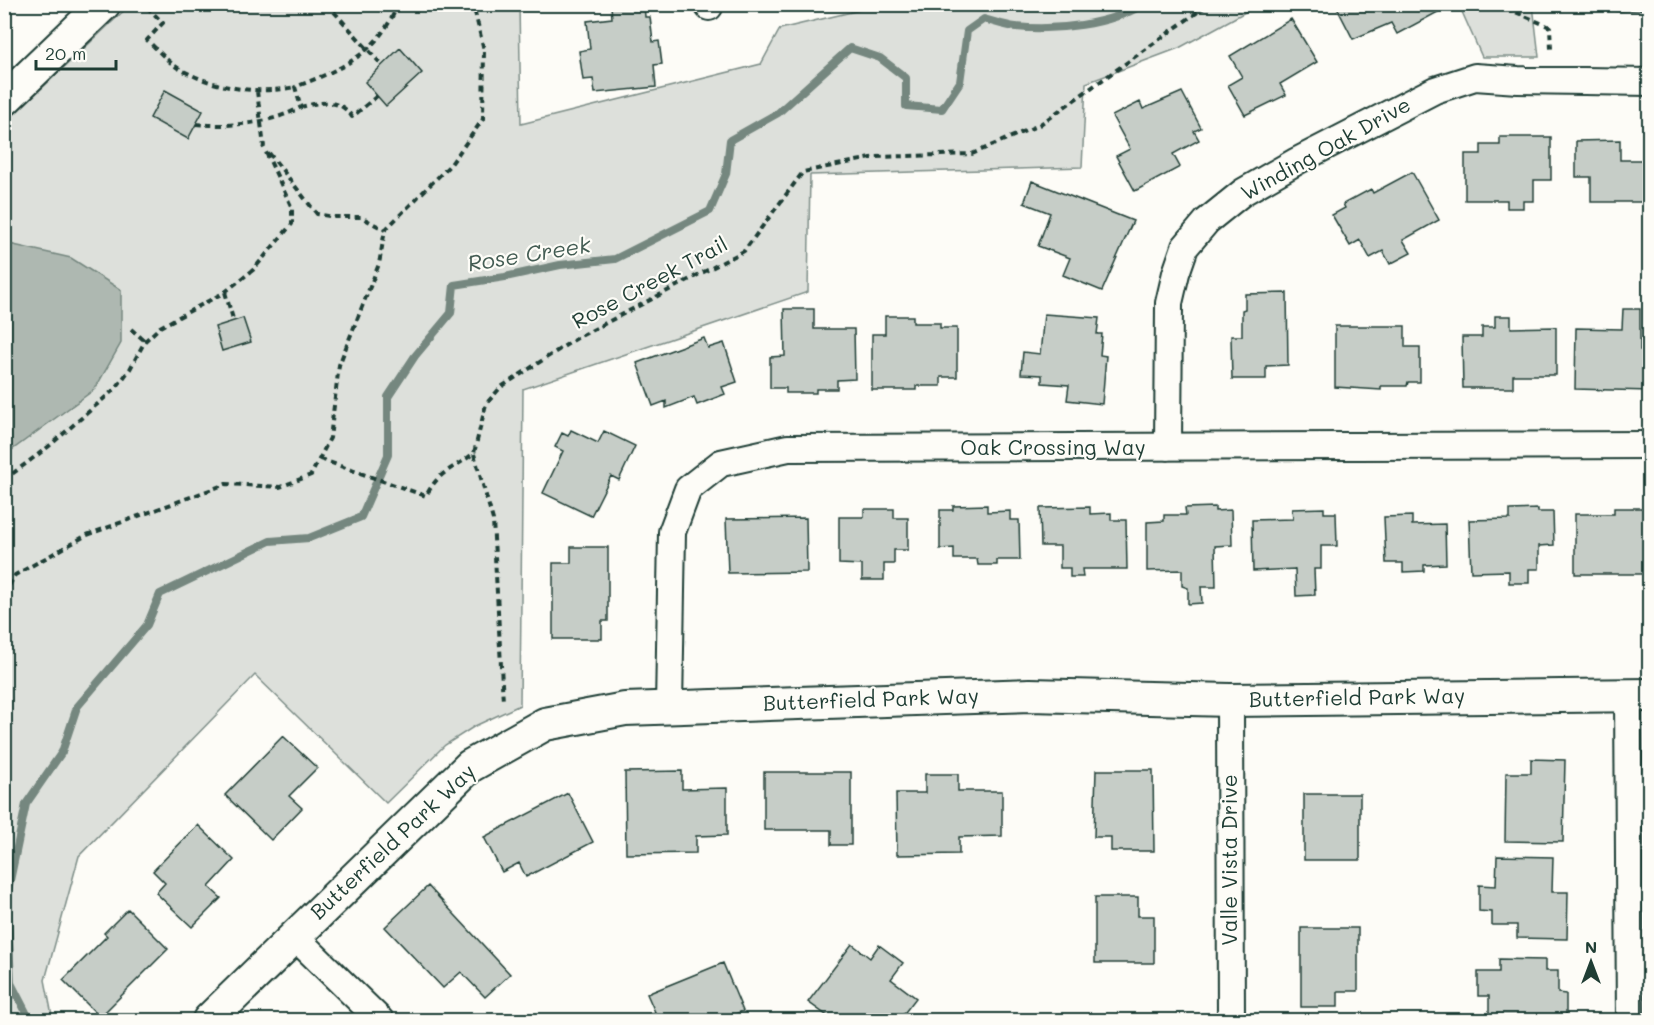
<svg xmlns="http://www.w3.org/2000/svg" width="1654" height="1025" viewBox="0 0 1654 1025" font-family="Mali,sans-serif">
<style>
.green{fill:#dde0db;stroke:#7e8e88;stroke-width:1.5}
.water{fill:#aeb8b1;stroke:#75877f;stroke-width:1.5}
.lines{fill:none;stroke-linecap:round;stroke-linejoin:round}
.stream{stroke:#75877f;stroke-width:8}
.building{fill:#c6cdc7;stroke:#1f3d34;stroke-width:1.5}
.minor-casing{stroke:#1f3d34;stroke-width:30}
.tertiary-casing{stroke:#1f3d34;stroke-width:36}
.path{stroke:#1f3d34;stroke-width:4;stroke-dasharray:6 4.5;stroke-linecap:butt}
.minor{stroke:#fdfcf7;stroke-width:26}
.tertiary{stroke:#fdfcf7;stroke-width:32}
.labels{text-anchor:middle;stroke-width:4.5;stroke-linejoin:round;paint-order:stroke}
.street-label{font-size:21px;fill:#1f3d34;stroke:#fdfcf7}
.water-label{font-size:22px;font-style:italic;fill:#435c53;stroke:#fdfcf7}
</style>
<rect width="100%" height="100%" fill="#fdfcf7"/>
<filter id="ink" filterUnits="userSpaceOnUse"><feTurbulence type="fractalNoise" baseFrequency=".0167" numOctaves="2"/><feDisplacementMap in="SourceGraphic" scale="12" xChannelSelector="R" yChannelSelector="G"/><feConvolveMatrix kernelMatrix="1 2 1 2 8 2 1 2 1" color-interpolation-filters="sRGB"/></filter>
<g filter="url(#ink)">
<!-- green -->
<path class="green" d="M130,5H519L521,124L761,64L780,29L881,5H1258L1179,48L1086,83L1082,167L810,175L808,292L523,389L520,705L475,726L445,745L386,803L255,675L79,856L45,980L53,1020H5V123Z
M1459,5H1533L1539,57H1482Z"/>
<!-- water -->
<path class="water" d="M5,243L71,258L121,290V343L95,389L5,455Z"/>
<g class="lines">
<!-- stream -->
<path class="stream" d="M30,1020L11,983L7,895L26,804L62,752L77,707L147,625L160,594L270,541L309,538L361,517L388,455V397L415,356L451,313L454,285L505,277L560,265L615,259L710,211L726,174L730,140L778,113L850,48L880,58L906,78V106L942,109L960,82L967,31L984,19C995,22 1006,26 1016,27C1056,31 1109,25 1144,4"/>
</g>
<!-- building -->
<path class="building" d="M644,4L645,17H650L653,42L659,41L662,64L654,65L656,87L595,93L593,79L583,80L579,51L590,49L587,21L612,18L611,6Z
M1335,4H1434L1438,12L1397,34L1391,23L1353,39Z
M1616,4H1650V9L1616,11Z
M1291,19L1317,62L1280,84L1286,95L1245,115L1228,85L1242,77L1230,56Z
M400,48L422,73L386,106L365,82Z
M165,90L203,111L188,139L150,118Z
M1182,92L1201,128L1194,131L1199,140L1173,154L1180,167L1135,191L1116,156L1130,149L1112,116L1140,102L1143,109Z
M1500,137H1551V180H1534V201H1523V208H1507V200H1465V154H1481V145H1500Z
M1620,140V160H1647V152H1650V202H1591V177H1576V141Z
M1412,172L1439,220L1403,240L1411,253L1390,264L1383,251L1370,258L1360,240L1350,246L1332,215L1345,208L1343,204L1371,189L1373,193Z
M1032,181L1133,221L1102,291L1063,275L1070,258L1038,246L1050,213L1024,203Z
M1287,293L1288,365L1266,366V379H1232L1231,336H1242V310L1245,309V294Z
M784,309H814V329H854L855,379L837,380V389H816V393H786V388H770V357L785,356Z
M1623,309H1640V350H1650V391L1575,389L1576,328L1622,329Z
M1044,314L1099,318L1097,334H1102L1100,355L1106,356L1102,404L1067,400L1069,385L1042,383V375L1021,374L1023,352L1040,354Z
M885,316H913V323H940V328H957V377H941V386H916V390H872V334H885Z
M1495,316H1511V328L1556,327V375H1513V388H1463L1462,337H1482V327H1495Z
M243,318L251,342L222,351L215,327Z
M1335,326H1405V347H1420V382H1408L1407,386H1381V390L1335,387Z
M704,338L708,348L724,343L737,382L722,387L725,394L697,405L694,397L666,408V401L653,406L637,363Z
M571,430L598,443L604,431L635,446L619,480L611,476L591,516L543,493L563,451L555,447L562,433L568,436Z
M987,505V512L1010,511V520H1019L1020,560H997V565H978L977,559H954V548L940,549V510H953V506Z
M1090,507V514L1111,513V520H1126L1127,569H1082L1083,577H1070V568H1060V546H1041L1040,508Z
M1215,507V511L1231,510L1232,545L1215,546L1216,587H1201L1202,603L1188,604V588L1182,586V570L1147,571V522L1164,521V515H1186L1185,508Z
M1324,508V513H1336L1337,546H1321V569H1314L1315,595L1296,596L1295,569L1253,571L1252,520L1293,519L1292,509Z
M1614,508H1646L1650,511L1647,574H1575V514H1614Z
M864,509H894V518H908V550H894V564H884V580H862V565L839,564V517H864Z
M1538,509V512H1553L1554,545L1539,546V569H1529V583H1509V571L1471,572L1469,520L1510,519V510Z
M1412,516V525L1445,524L1446,564L1424,565V571L1403,572V563H1386L1384,517Z
M806,518L807,572L728,573L726,519Z
M571,547H608V621H602V639H553V563H571Z
M283,736L317,768L289,796L302,808L271,840L225,795Z
M1531,759L1565,760L1563,842L1505,841L1506,773H1531Z
M1096,770H1153L1154,851H1111V837H1094Z
M682,771V789L727,788V835L696,836V853L626,854L625,772Z
M764,772H851V845H831V830H764Z
M925,774H958V791H1002V836L959,837V854L897,855L896,793H925Z
M568,793L593,842L526,877L519,863L502,872L484,837Z
M1304,794H1360V860H1304Z
M198,825L234,860L209,887L221,898L192,927L156,893L165,883L153,871Z
M1497,856L1553,857L1552,892H1568L1567,939L1517,938V925H1492V912L1479,911V885L1496,886Z
M428,886L510,974L485,997L461,972L443,988L385,927Z
M1095,897H1138V916H1154V963H1095Z
M128,909L168,949L100,1017L63,980L107,936L104,933Z
M1301,928H1358V991H1338V1007H1301Z
M852,944L870,958L879,945L903,963L891,979L916,998L899,1020H833L808,1002Z
M1499,959L1545,960V971H1558V993L1566,994V1020H1489V996H1478V972H1499Z
M723,963L743,1011L721,1020H641L640,1018L655,1012L647,994Z"/>
<g class="lines">
<!-- minor casing -->
<g class="minor-casing">
<path id="minor" d="M709,4V7
M1168,447L1169,303L1176,273L1185,247L1207,221L1243,192L1297,161L1435,90L1475,77L1518,80L1650,82
M1628,695L1630,1020
M1230,700L1231,1020
M669,707L672,532L688,489L721,463L788,448L1650,445
M294,936L380,1020"/>
</g>
<!-- tertiary casing -->
<g class="tertiary-casing">
<path id="tertiary" d="M4,100L104,4
M209,1020L470,766L545,724L625,709L1030,695L1230,700L1650,695"/>
</g>
<!-- path -->
<path class="path" d="M327,4L382,65
M1497,4L1550,27L1551,49
M147,7L163,23L147,40C157,49 167,61 178,68C213,88 256,95 295,87
M257,91L264,147
M377,96L352,117C341,98 319,102 301,107L295,87C342,69 378,54 398,4
M196,124C230,127 271,124 301,107
M269,153L317,214L334,217H361L385,230
M225,292L233,319
M131,329L145,341
M474,454L493,520L503,702
M320,459L426,496C440,469 453,470 474,453L486,404L501,387L577,338L744,251L803,172L876,157L972,154L1039,125L1209,4
M4,480L48,447L116,388L130,369L145,341L160,327L225,292L253,270L292,224V208L263,146
M4,595L15,575L87,535L226,484L280,487L311,475L330,438L339,365L379,264L385,230L451,164L483,119L484,50L473,4"/>
<!-- minor -->
<use href="#minor" class="minor"/>
<!-- tertiary -->
<use href="#tertiary" class="tertiary"/>
</g>
</g>
<g class="labels">
<!-- street labels -->
<g class="street-label">
<text transform="translate(1326 149) rotate(-29)" y="7">Winding Oak Drive</text>
<text transform="translate(650 283) rotate(-28)" y="7">Rose Creek Trail</text>
<text x="1053" y="455">Oak Crossing Way</text>
<text transform="translate(1357 698) rotate(-1)" y="7">Butterfield Park Way</text>
<text transform="translate(871 700) rotate(-2)" y="7">Butterfield Park Way</text>
<text transform="translate(393 842) rotate(-43)" y="7">Butterfield Park Way</text>
<text transform="translate(1230 860) rotate(-90)" y="7">Valle Vista Drive</text>
</g>
<!-- water labels -->
<g class="water-label">
<text transform="translate(529 254) rotate(-9)" y="8">Rose Creek</text>
</g>
</g>
<!-- margin -->
<rect width="1654" height="1025" fill="none" stroke="#fdfcf7" stroke-width="24"/>
<rect x="12" y="12" width="1630" height="1001" fill="none" stroke="#1f3d34" stroke-width="2" filter="url(#ink)"/>
<!-- north arrow -->
<g transform="translate(1591 962)" stroke="#fdfcf7" stroke-width="4.5" paint-order="stroke">
<path d="M0-4.5L10 22L0 15L-10 22Z" fill="#1f3d34"/>
<text y="-9" font-size="16" font-weight="bold" text-anchor="middle" fill="#1f3d34">N</text>
</g>
<!-- scale -->
<path d="M36 60v9h80v-9" fill="none" stroke="#1f3d34" stroke-width="3"/>
<text x="45" y="60" font-size="18" fill="#1f3d34" stroke="#fdfcf7" stroke-width="4.5" paint-order="stroke">20 m</text>
</svg>
